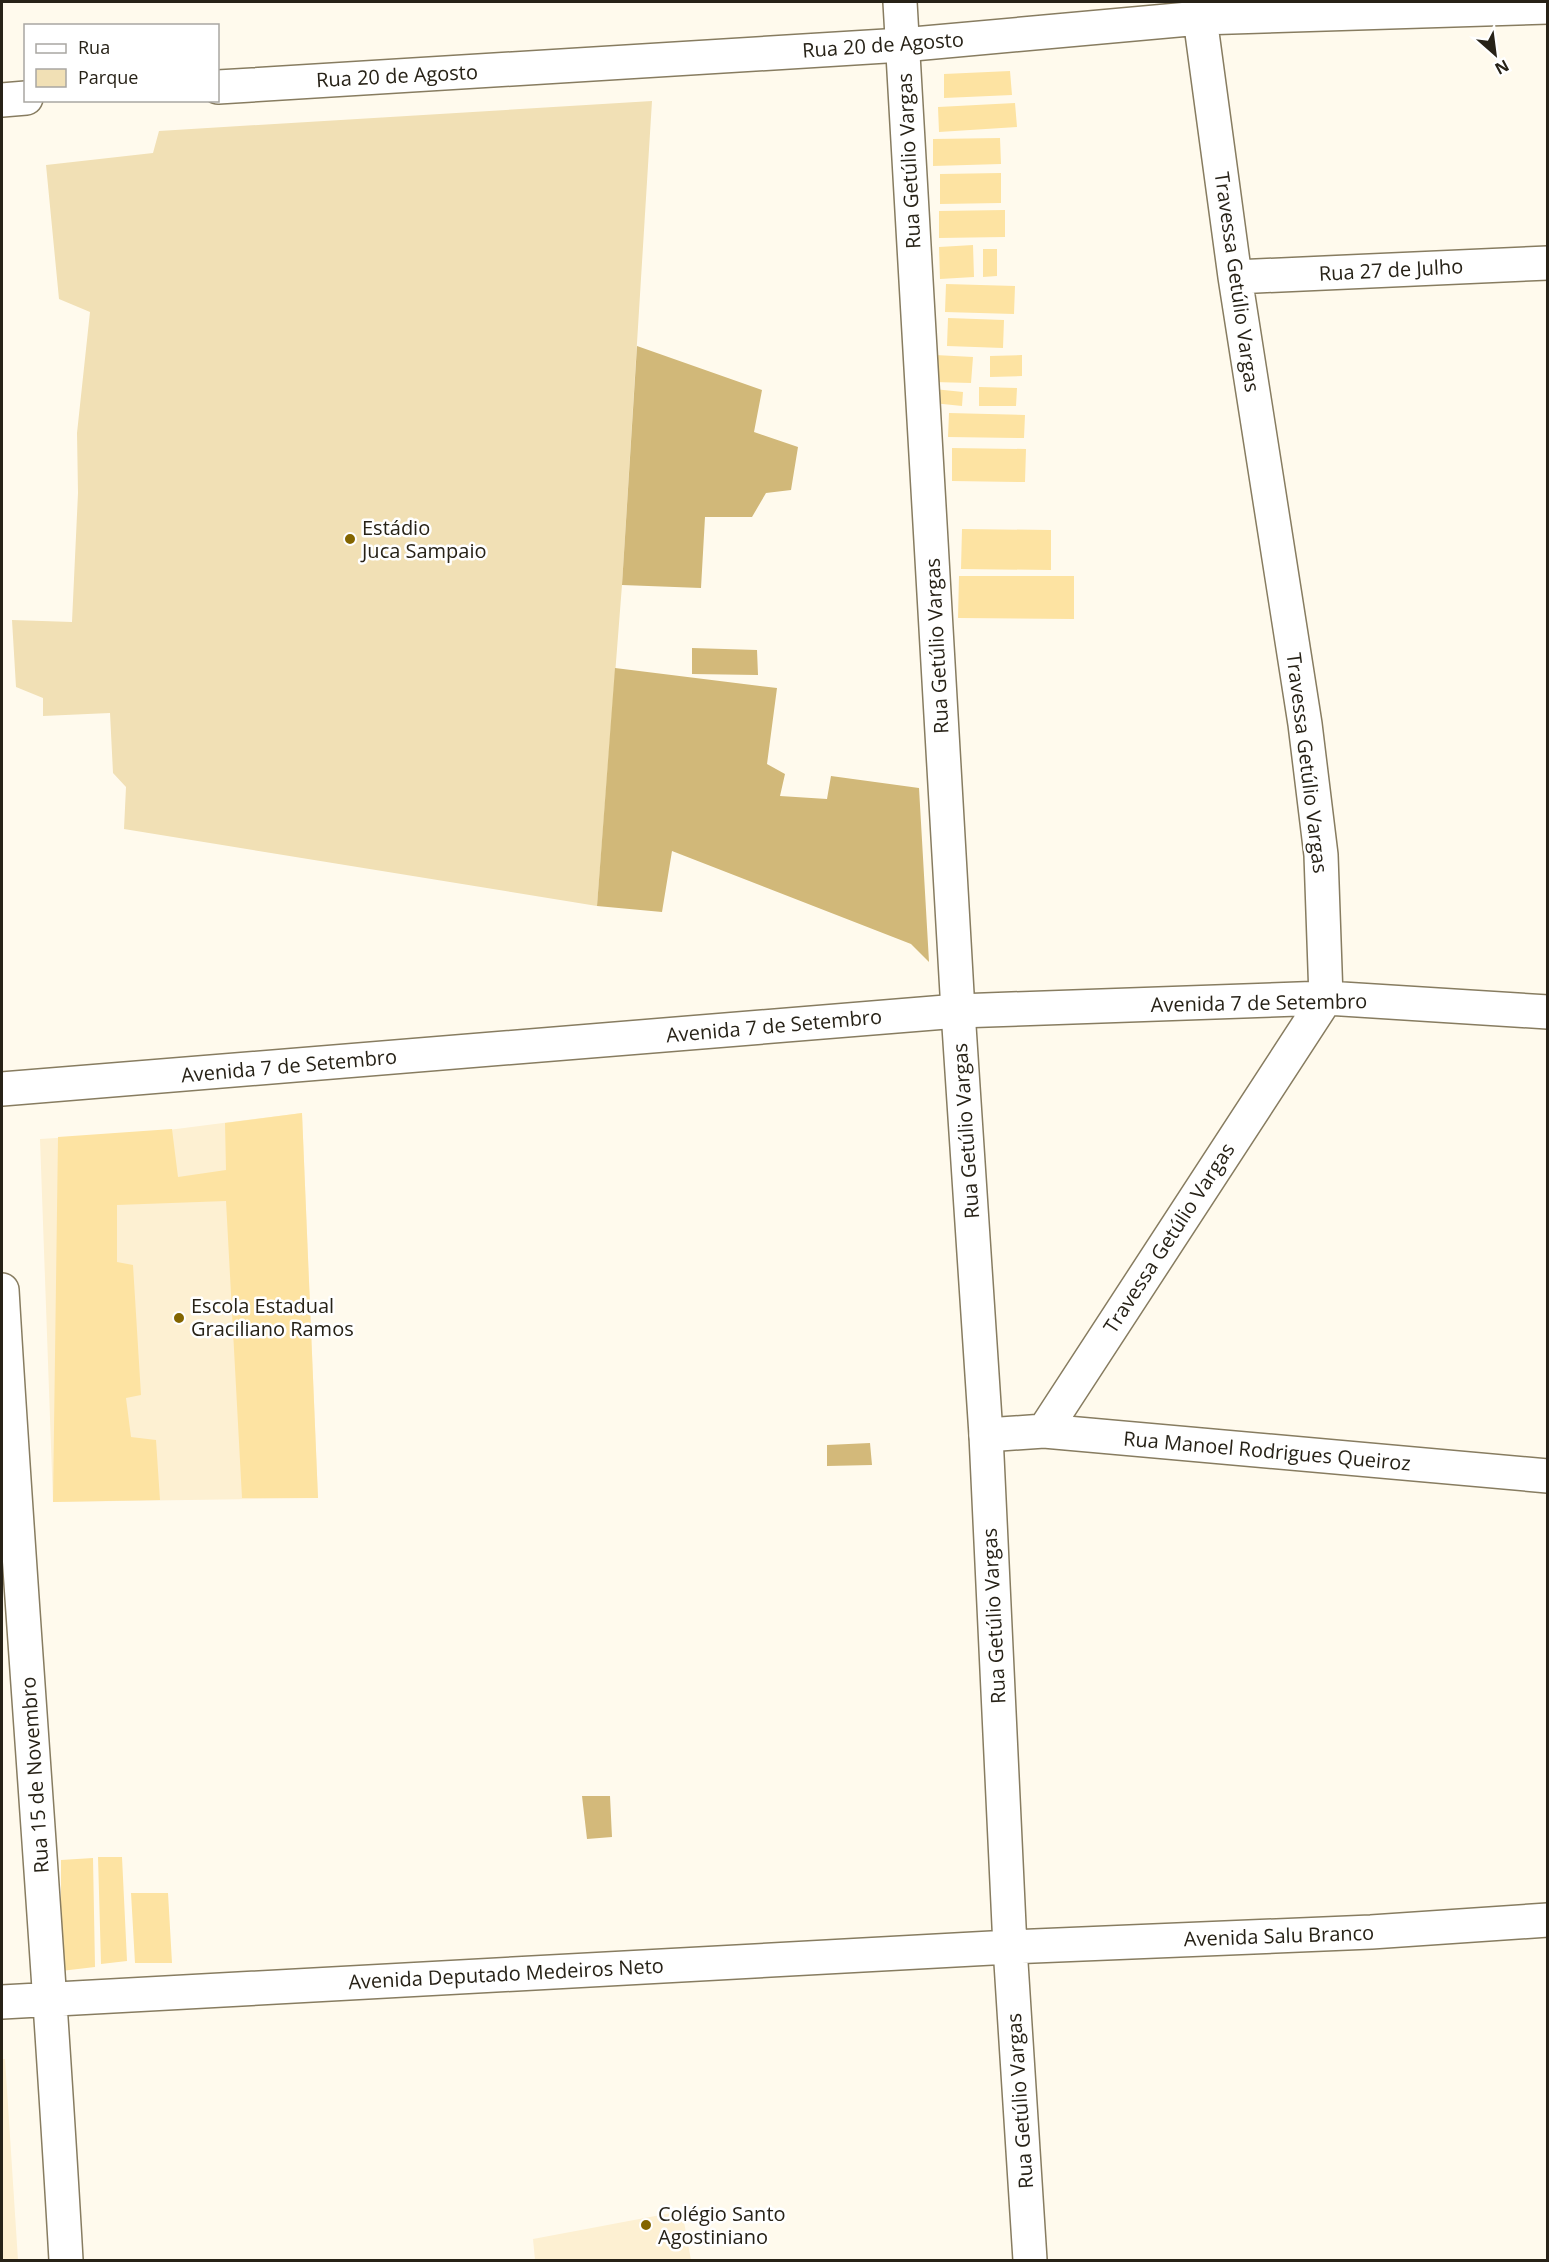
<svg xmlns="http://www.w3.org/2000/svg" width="1549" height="2262" viewBox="0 0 1549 2262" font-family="'Open Sans',sans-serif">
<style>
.built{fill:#fdf0d2}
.green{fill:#f1e0b5}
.forest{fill:#d1b879}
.water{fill:#d3b97a}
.building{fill:#fde3a2}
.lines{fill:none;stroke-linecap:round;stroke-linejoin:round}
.street-casing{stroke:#877c60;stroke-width:36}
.secondary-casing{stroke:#877c60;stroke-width:36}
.street{stroke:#fff;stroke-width:33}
.secondary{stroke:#fff;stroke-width:33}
.poi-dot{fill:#836500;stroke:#fff;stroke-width:2}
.labels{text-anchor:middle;stroke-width:5;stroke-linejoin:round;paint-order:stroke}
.street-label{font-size:20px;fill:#272217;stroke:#fff}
.poi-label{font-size:20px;fill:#272217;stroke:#fff;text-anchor:start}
</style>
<rect width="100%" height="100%" fill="#fffaed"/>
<!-- built -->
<path class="built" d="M302,1113L318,1498L53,1502L40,1139L153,1132Z
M2,2059H5L18,2260H2Z
M682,2211L691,2260H535L533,2239Z"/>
<!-- green -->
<path class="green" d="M652,101L622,585L597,906L124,829L126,787L113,773L110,713L43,716V698L16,687L12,620L72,622L78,493L77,433L90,312L59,299L46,165L153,153L159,131Z"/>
<!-- forest -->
<path class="forest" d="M637,346L762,390L754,432L798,447L791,490L766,493L752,517H705L701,588L622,585Z
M615,668L777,688L767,764L785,774L780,796L827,799L831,776L919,788L929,962L911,944L672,851L662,912L597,906Z"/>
<!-- water -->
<path class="water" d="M692,648L757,650L758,675L692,674Z
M870,1443L872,1465L827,1466V1445Z
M582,1796H610L612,1837L587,1839Z"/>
<!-- building -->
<path class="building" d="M1010,71L1012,95L944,98V74Z
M1015,103L1017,127L939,132L938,107Z
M1000,138L1001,164L933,166V139Z
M1001,173V203L940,204V174Z
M1005,210V237L939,238V211Z
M973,245L974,277L940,279L939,247Z
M983,249H997V276L983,277Z
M946,284L1015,286L1014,314L945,312Z
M948,318L1004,320L1003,348L947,346Z
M935,355L973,357L971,383L934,382Z
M1022,355V376L990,377V356Z
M979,387L1017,388L1016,406H979Z
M934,389L963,392L962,406L933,403Z
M949,413L1025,415L1024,438L948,437Z
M952,448L1026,449L1025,482L952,481Z
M962,529L1051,530V570L961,569Z
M959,576H1074V619L958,618Z
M302,1113L318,1498H242L226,1201L117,1205V1262L133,1265L141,1395L126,1398L131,1437L156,1440L160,1500L53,1502L58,1137L172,1129L178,1177L226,1170L225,1123Z
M98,1857H122L127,1961L101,1964Z
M93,1858L95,1967L61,1971V1860Z
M131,1893H168L172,1963H135Z"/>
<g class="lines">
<!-- street casing -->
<g class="street-casing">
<path id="street" d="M218,87L902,45L1200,18L1548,7
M2,100L26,98
M1235,277L1548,263
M2,1089L958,1011L1326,998L1548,1012
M1044,1431L1326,998L1321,855L1305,724L1235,277L1200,18
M986,1435L1044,1431L1548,1476"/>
</g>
<!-- secondary casing -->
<g class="secondary-casing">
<path id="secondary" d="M900,2L958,1011L986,1435L1010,1947L1030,2260
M2,1290C21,1614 48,1937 66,2260
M2,2002L1010,1947L1371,1932L1548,1920"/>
</g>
<!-- street -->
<use href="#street" class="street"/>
<!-- secondary -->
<use href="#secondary" class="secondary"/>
</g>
<!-- markers -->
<g class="poi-dot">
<circle cx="350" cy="539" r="6"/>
<circle cx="179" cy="1318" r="6"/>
<circle cx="646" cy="2225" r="6"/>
</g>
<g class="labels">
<!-- street labels -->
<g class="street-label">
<text transform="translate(883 45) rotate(-4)" y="7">Rua 20 de Agosto</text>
<text transform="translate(397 76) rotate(-3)" y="7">Rua 20 de Agosto</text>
<text transform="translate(909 161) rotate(-93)" y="7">Rua Getúlio Vargas</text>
<text transform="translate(1391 270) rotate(-3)" y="7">Rua 27 de Julho</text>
<text transform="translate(1237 282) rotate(82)" y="7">Travessa Getúlio Vargas</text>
<text transform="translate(937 646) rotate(-93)" y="7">Rua Getúlio Vargas</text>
<text transform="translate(1307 763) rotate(83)" y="7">Travessa Getúlio Vargas</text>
<text transform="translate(1259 1003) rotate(-1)" y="7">Avenida 7 de Setembro</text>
<text transform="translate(774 1026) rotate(-5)" y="7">Avenida 7 de Setembro</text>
<text transform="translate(289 1066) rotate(-5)" y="7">Avenida 7 de Setembro</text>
<text transform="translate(966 1131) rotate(-94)" y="7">Rua Getúlio Vargas</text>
<text transform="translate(1169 1238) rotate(-57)" y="7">Travessa Getúlio Vargas</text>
<text transform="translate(1267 1451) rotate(5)" y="7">Rua Manoel Rodrigues Queiroz</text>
<text transform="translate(994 1616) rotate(-93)" y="7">Rua Getúlio Vargas</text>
<text transform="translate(35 1775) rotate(-94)" y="7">Rua 15 de Novembro</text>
<text transform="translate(1279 1936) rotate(-2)" y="7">Avenida Salu Branco</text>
<text transform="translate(506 1974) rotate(-3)" y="7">Avenida Deputado Medeiros Neto</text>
<text transform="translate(1020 2101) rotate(-94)" y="7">Rua Getúlio Vargas</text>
</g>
<!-- poi labels -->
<g class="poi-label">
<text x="362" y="535">Estádio<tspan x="362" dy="23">Juca Sampaio</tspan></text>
<text x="191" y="1313">Escola Estadual<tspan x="191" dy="23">Graciliano Ramos</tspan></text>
<text x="658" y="2221">Colégio Santo<tspan x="658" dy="23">Agostiniano</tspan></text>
</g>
</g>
<!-- border -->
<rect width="1549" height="2262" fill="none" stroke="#272217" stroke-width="6"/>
<!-- legend -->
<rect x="24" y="24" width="195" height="78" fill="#ffffff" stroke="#a9a7a2" stroke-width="1.5"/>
<rect x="36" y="44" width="30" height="9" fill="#ffffff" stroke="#a9a7a2" stroke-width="1.5"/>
<text x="78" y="54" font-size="18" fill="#272217">Rua</text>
<rect x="36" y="69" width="30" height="18" fill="#f1e0b5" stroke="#a9a7a2" stroke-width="1.5"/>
<text x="78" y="84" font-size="18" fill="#272217">Parque</text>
<!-- north arrow -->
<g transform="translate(1495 54) rotate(152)" stroke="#ffffff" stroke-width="4.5" paint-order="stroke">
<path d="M0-4.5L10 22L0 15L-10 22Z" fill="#272217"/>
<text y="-9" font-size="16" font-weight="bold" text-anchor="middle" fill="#272217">N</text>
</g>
</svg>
